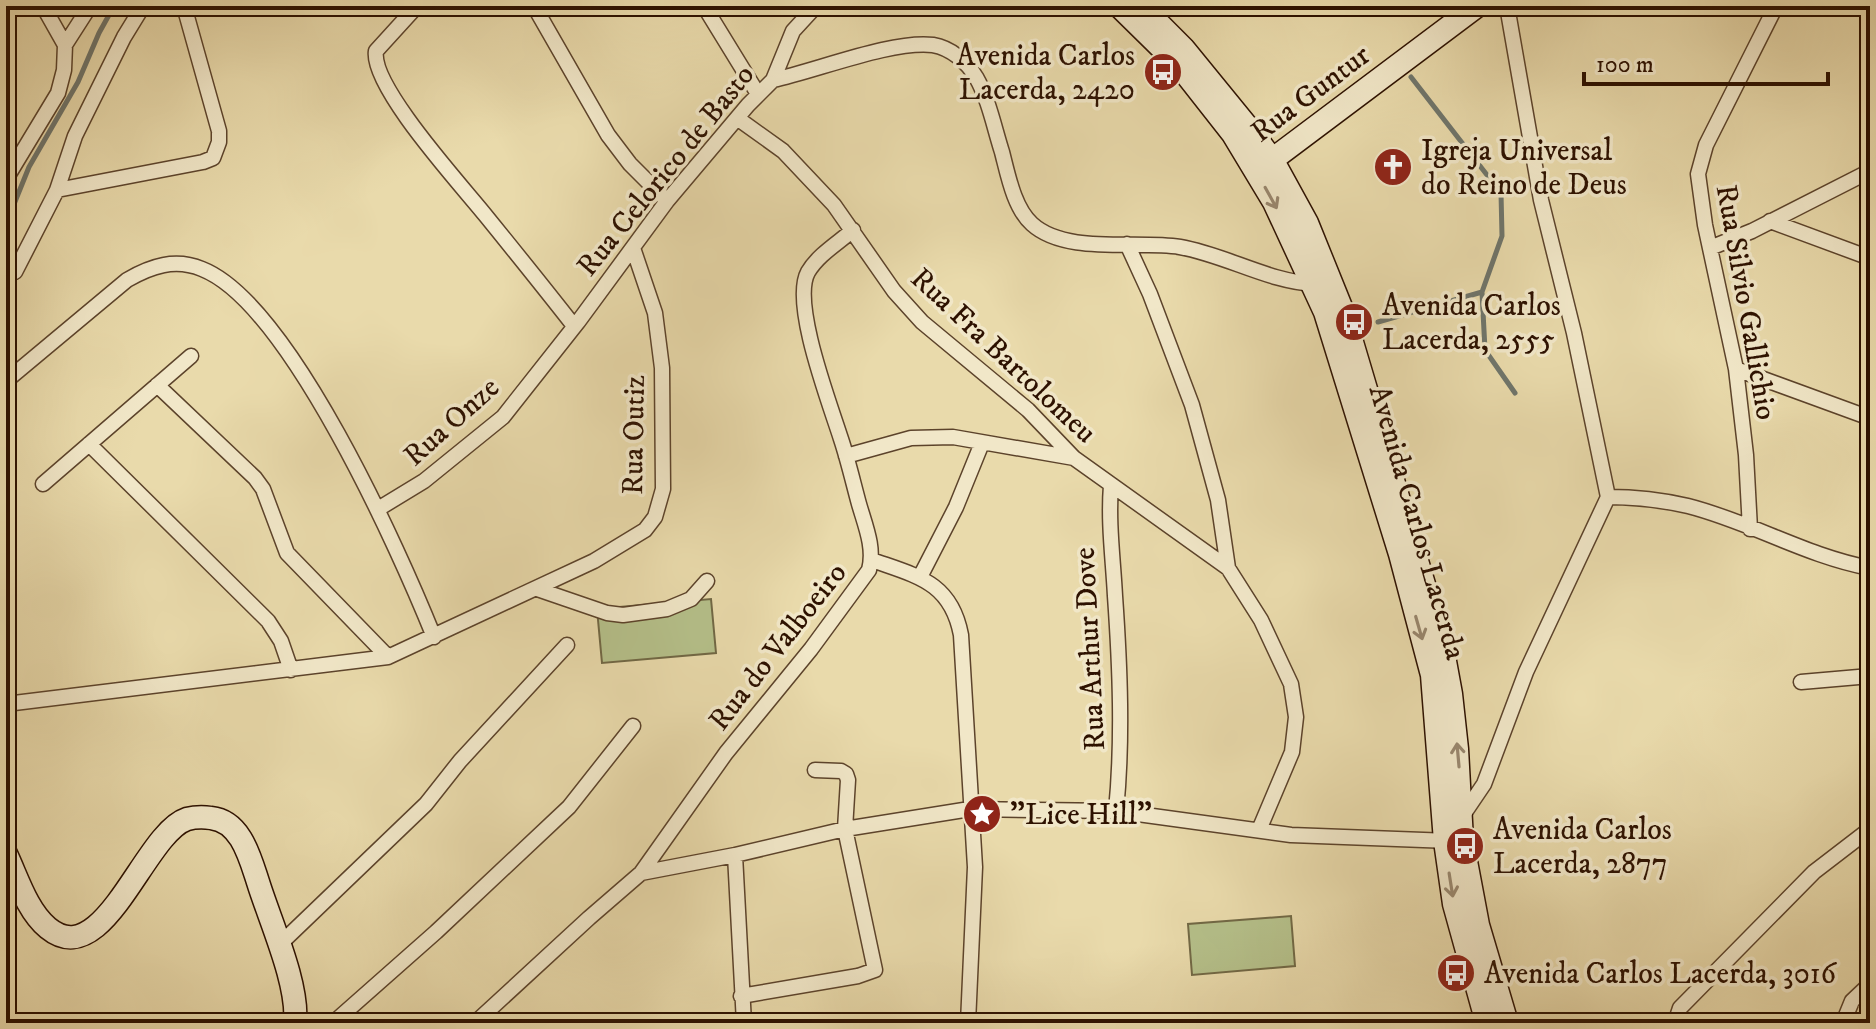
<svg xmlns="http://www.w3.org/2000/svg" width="1876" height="1029" viewBox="0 0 1876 1029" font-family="'IM FELL DW Pica',serif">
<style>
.green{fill:#b5c08a;stroke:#716845;stroke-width:2}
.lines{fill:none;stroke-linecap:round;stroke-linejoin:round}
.stream{stroke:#6f756b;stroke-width:5}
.street-casing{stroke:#5c432b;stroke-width:17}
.secondary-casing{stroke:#2d1100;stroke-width:25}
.street{stroke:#f1e7c8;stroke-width:14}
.secondary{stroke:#f1e7c8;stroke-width:22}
.oneway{stroke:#99876e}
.labels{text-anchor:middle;stroke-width:7;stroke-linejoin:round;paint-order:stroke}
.poi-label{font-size:30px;fill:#2d1100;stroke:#f1e7c8;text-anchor:start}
.street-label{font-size:30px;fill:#2d1100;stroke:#f1e7c8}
</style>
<rect width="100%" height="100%" fill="#e9daab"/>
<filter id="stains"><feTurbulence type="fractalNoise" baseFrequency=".0025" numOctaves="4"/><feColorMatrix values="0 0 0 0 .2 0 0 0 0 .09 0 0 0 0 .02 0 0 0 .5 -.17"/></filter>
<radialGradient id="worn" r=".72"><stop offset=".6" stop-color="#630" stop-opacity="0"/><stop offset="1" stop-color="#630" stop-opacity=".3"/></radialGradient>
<!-- green -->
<path class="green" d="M711,599L716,653L602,663L597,609Z
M1291,916L1295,966L1192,975L1188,924Z"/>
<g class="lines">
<!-- stream -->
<path class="stream" d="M6,224L29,167L78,82L99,33L114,6
M1482,292L1485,350L1515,393
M1378,322L1482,292L1502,236L1501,193L1411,77"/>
<!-- street casing -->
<g class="street-casing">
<path id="street" d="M43,6L65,45
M417,6L376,51C370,86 463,187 486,216C516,253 545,289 574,326
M534,6L608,135L630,164L667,201
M704,6L758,94
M773,80C816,71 892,40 933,45C951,48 967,62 976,77C989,100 994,127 1002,152C1008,175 1014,208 1032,224C1066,255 1137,240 1180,247C1226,255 1269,282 1315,284
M737,118L783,151L834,205L894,291L922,322L1028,410L1074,458L1228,568
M6,179L58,93L64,70L65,45L90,6
M57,190L203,162L213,158L219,142V131L184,6
M1770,221L1870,258
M1127,244L1150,294L1192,405L1218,500L1228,568L1261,620L1291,684L1296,717L1292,752L1259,830
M1710,248L1752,231L1870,171
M15,272L57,190L75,136L124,37L143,6
M1736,369L1870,418
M6,381L127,280C151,266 175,258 202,269C289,303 399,550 434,637
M157,385L255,478L263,489L287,553L388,657
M89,444L268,621L281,641L291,670
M846,456L911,438L953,437L1074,458
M43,484L191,356
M1111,485C1108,523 1113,558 1115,596C1120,667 1123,740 1116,811
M1608,497C1635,497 1662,500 1688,506C1751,522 1806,556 1870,568
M378,509L424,481L503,417L578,322L667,201L748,105L773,80L793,31L816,6
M1750,529L1746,455L1736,369L1705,225L1698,174L1706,145L1776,6
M872,560C917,576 951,582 961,635L975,867L968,1023
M920,577L956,507L982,443
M537,589L607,613L623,615L667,609L691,599L707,581
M1801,682L1870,676
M6,704L388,657L594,561L645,530L655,517L663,489L662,368L655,313L633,248
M1461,818L1484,784L1526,672L1608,497L1574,333L1541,200L1507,6
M735,855L744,1023
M641,873L735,855L845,829L970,809L1116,811L1291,835L1450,841
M278,946L426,804L460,761L567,645
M741,996L858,976L875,970L845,829L848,780L846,774L841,771L815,770
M333,1023L436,932L569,807L633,726
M475,1023L589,918L641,873L726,753L811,649L869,570C875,548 865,525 859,504C853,482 848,460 841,439C830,404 791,303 808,272C818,255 838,243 853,230
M1675,1023L1680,1008L1814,872L1870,829
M1843,1023L1852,1001L1870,984"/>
</g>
<!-- secondary casing -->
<g class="secondary-casing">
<path id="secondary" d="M1119,6L1178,64L1233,134L1274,202L1325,312L1400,554L1432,675L1445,841L1454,904L1487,1023
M1141,6L1183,48L1254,135L1273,161L1307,223L1343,312L1442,645L1451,694L1457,749L1462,840L1478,925L1507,1023
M1261,168L1477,6
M6,854C17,877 27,911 48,928C104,974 144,833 187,819C195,817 204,817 211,818C241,821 250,858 258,882C270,921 299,984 295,1023"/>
</g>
<!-- street -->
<use href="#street" class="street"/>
<!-- secondary -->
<use href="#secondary" class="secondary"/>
</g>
<!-- one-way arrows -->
<defs><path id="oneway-shaft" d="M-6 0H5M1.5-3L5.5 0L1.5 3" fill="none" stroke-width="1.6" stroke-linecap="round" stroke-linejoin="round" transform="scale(2)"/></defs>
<g class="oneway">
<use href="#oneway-shaft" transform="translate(1271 198) rotate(61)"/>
<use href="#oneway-shaft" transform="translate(1419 628) rotate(74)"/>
<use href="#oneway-shaft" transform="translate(1458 755) rotate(-95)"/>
<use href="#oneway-shaft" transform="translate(1451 885) rotate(81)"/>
</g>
<!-- icons -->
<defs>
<g id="bus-disc" transform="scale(2)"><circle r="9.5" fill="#8f2418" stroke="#f1e7c8"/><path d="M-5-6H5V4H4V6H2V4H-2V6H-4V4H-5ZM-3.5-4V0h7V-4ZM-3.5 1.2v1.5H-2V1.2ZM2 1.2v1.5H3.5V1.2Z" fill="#fff"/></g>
<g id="church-disc" transform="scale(2)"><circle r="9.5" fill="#8f2418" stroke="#f1e7c8"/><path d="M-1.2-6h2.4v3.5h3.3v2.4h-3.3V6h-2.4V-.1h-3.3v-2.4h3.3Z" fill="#fff"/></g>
<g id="sight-disc" transform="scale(2)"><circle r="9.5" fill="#8f2418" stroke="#f1e7c8"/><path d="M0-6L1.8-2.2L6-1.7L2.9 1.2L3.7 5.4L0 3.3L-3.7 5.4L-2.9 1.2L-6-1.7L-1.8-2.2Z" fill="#fff"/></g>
</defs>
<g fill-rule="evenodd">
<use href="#bus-disc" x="1163" y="72"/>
<use href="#church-disc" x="1393" y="167"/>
<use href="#bus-disc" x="1354" y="322"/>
<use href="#sight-disc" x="982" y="814"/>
<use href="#bus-disc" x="1465" y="846"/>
<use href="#bus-disc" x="1456" y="973"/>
</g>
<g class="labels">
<!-- poi labels -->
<g class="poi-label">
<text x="1135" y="65" text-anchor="end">Avenida Carlos<tspan x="1135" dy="34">Lacerda, 2420</tspan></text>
<text x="1421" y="160">Igreja Universal<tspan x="1421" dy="34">do Reino de Deus</tspan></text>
<text x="1382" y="315">Avenida Carlos<tspan x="1382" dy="34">Lacerda, 2555</tspan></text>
<text x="1010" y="824">"Lice Hill"</text>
<text x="1493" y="839">Avenida Carlos<tspan x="1493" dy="34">Lacerda, 2877</tspan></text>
<text x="1484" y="983">Avenida Carlos Lacerda, 3016</text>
</g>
<!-- street labels -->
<g class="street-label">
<text transform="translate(1310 93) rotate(-37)" y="10">Rua Guntur</text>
<text transform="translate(665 170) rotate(-51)" y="10">Rua Celorico de Basto</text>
<text transform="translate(1747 302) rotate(80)" y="10">Rua Silvio Gallichio</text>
<text transform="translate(1004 355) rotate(43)" y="10">Rua Fra Bartolomeu</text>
<text transform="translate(451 421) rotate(-42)" y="10">Rua Onze</text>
<text transform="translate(633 435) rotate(-89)" y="10">Rua Outiz</text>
<text transform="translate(1418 522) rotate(74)" y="10">Avenida Carlos Lacerda</text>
<text transform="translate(777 646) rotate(-52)" y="10">Rua do Valboeiro</text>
<text transform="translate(1089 649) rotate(-93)" y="10">Rua Arthur Dove</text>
</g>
</g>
<!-- margin -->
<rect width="1876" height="1029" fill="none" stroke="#e9daab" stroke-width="32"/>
<rect x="8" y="8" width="1860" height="1013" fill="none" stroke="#2d1100" stroke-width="4"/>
<rect x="16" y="16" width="1844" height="997" fill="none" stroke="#2d1100" stroke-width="2"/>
<!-- scale -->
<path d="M1584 72v12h244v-12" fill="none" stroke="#2d1100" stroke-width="4"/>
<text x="1596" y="72" font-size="24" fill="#2d1100" stroke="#f1e7c8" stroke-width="6" paint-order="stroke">100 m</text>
<rect width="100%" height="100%" filter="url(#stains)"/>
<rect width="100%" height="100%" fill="url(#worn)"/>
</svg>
